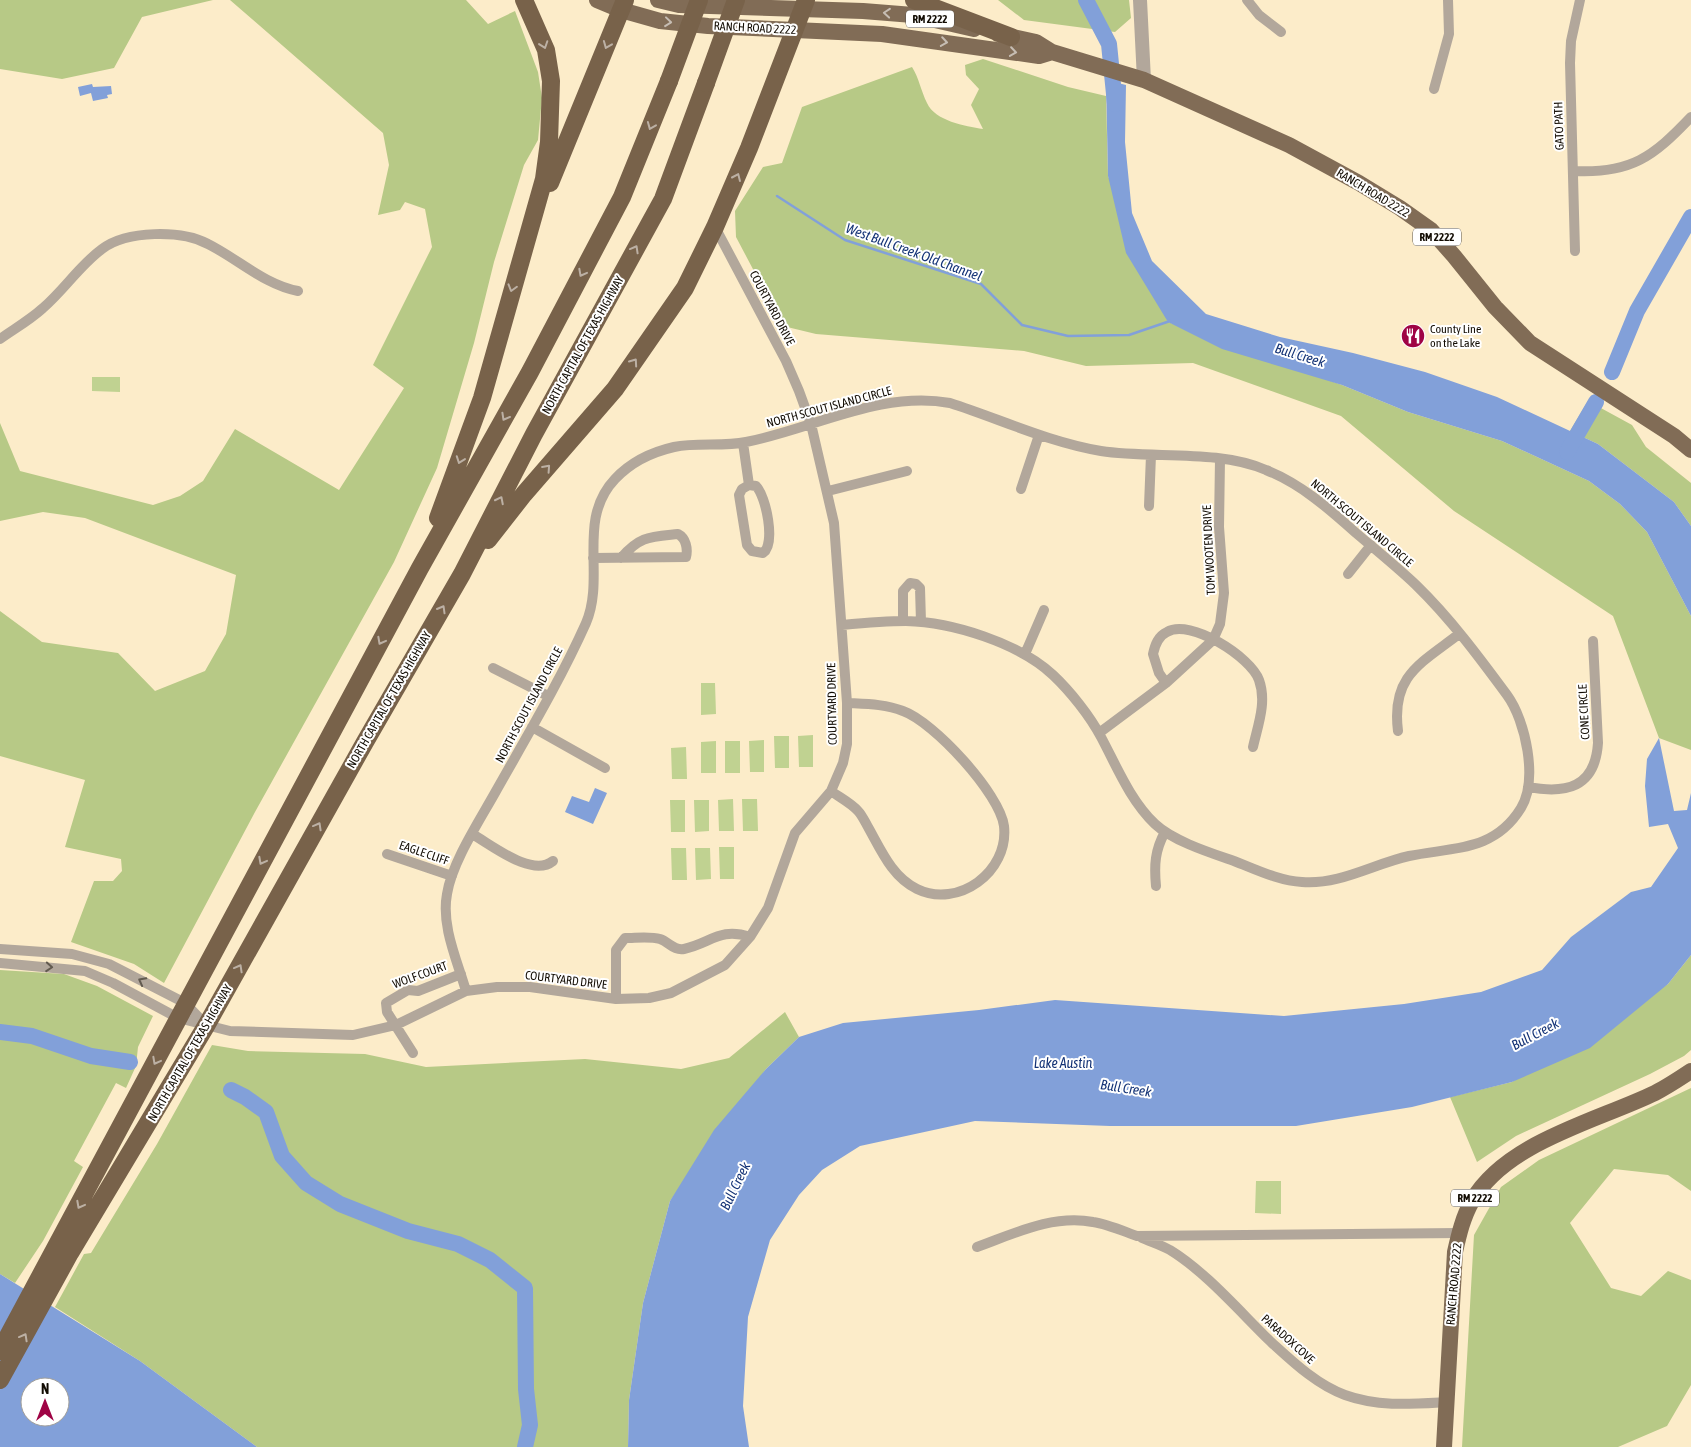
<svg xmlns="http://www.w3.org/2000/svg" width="1691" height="1447" viewBox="0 0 1691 1447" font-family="'Asap Condensed',sans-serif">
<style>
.green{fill:#c0d291}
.forest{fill:#b7c986}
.water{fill:#82a0d9;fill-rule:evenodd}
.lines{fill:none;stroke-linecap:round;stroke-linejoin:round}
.stream{stroke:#82a0d9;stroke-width:2.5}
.river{stroke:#82a0d9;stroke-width:16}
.minor{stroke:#b2a79b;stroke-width:10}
.tertiary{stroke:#b2a79b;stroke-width:14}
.primary{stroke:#816c56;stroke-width:16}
.trunk{stroke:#78624a;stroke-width:18}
.trunk-bridge{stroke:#78624a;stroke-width:18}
.oneway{stroke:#c6bdb3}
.oneway2{stroke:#bcb0a4}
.oneway3{stroke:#625a4f}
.labels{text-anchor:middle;stroke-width:4;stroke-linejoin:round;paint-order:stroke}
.shield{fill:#fff;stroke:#59554f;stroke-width:1}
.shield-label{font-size:11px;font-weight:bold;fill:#120c03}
.street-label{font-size:12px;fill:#120c03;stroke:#fff}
.poi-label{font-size:12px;fill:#120c03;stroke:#fff;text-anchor:start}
.water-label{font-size:14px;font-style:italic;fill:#143376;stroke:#fff}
</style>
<rect width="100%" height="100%" fill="#fcecc9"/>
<!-- green -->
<path class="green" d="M92,377H120V392L92,391Z
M701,683H715L716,714L701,715Z
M813,735V767H799L798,736Z
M774,736H789V768H775Z
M764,740V772H750L749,741Z
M716,741V773H701V742Z
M725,741H740V773H725Z
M686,747L687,779H672L671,748Z
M733,799L734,831H719L718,800Z
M742,799H757L758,831H743Z
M670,800H685V832H671Z
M694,800H709V831L695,832Z
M719,847H734V879H720Z
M671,848H686L687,880H672Z
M695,848H710L711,879L696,880Z
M1256,1181H1281V1214L1255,1213Z"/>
<!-- forest -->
<path class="forest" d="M0,0H213L142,17L114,68L62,79L0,69Z
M230,0H466L488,24L515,11L538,72L542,98L538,140L524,165L494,262L474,343L437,468L394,562L255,812L164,983L134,964L71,942L94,881H113L122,871L121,859L65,847L85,780L0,756V611L42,642L118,653L155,691L205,671L226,634L236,575L85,518L43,512L0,521V423L20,471L153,505L180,496L203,481L235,429L339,490L404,388L373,365L432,247L425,209L405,202L400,210L378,215L389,165L383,133Z
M998,0H1129L1131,18L1115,32L1024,20Z
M983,59L1068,87L1106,96L1108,176L1168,322L1342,385L1408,412L1502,441L1589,481L1620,504L1647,532L1691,616V750L1659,738L1613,616L1454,511L1341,416L1193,363L1086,366L1024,351L816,334L783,326L736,237L735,211L763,167L782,163L802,107L912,67C919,78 921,91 927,103C935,121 965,126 983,129L971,105L979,89L966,75L965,65Z
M1588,401L1632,425L1646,447L1691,483V526L1674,502L1598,444L1570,431Z
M1691,955V1050L1684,1056L1650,1074L1516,1136L1477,1162L1450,1097L1512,1082L1668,984Z
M0,970L64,974L97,986L153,1016L138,1047L136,1066L126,1088L116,1083L74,1161L83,1167L43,1241L15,1283L0,1274Z
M785,1012L799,1037L766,1069L670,1201L643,1303L629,1400L628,1447H257L140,1361L55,1307L84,1254L91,1253L157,1144L212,1045L248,1051L365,1054L426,1067L585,1059L681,1069L729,1058Z
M1691,1088V1191L1668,1175L1614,1169L1570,1223L1611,1288L1641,1296L1668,1271L1691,1280V1385L1667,1426L1618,1447H1462L1474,1235L1501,1187L1539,1160Z"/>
<!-- water -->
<path class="water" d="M1106,80L1126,85L1125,142L1132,213L1152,261L1206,314L1280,337L1353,353L1425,372L1497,397L1598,444L1674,502L1691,526V616L1647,532L1620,504L1589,481L1502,441L1408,412L1342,385L1222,349L1168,322L1126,253L1108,176Z
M92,84L93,87L111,86L112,94L107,95L108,98L93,101L91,93L80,96L78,87Z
M1659,738L1674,811L1687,810L1691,793V955L1668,984L1590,1048L1512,1082L1412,1107L1296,1126H1110L975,1121L860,1146L822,1170L799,1195L770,1240L748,1317L743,1406L749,1447H628L629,1400L643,1303L670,1201L714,1130L766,1069L799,1037L843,1023L979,1010L1055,1000L1284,1016L1404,1004L1481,992L1542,970L1571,937L1631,892L1651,887L1678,848L1668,824L1649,827L1645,786L1647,759Z
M595,788L607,793L593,824L565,812L572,796L589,802Z
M0,1274L140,1361L257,1447H0ZM30,1387H60V1417H30Z"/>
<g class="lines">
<!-- stream -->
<path class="stream" d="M777,196L845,240L981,284L1022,325L1068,336L1129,335L1170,321"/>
<!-- river -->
<path class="river" d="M1086,0L1109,44L1115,104
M1612,372L1637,311L1691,217
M1567,452L1596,402
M0,1032L32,1036L91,1056L130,1062
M231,1090L245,1097L266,1112L282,1156L306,1183L340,1204L408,1231L458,1244L490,1260L525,1288L526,1389L530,1425L525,1447"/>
<!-- minor -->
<path class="minor" d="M1247,0L1259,15L1281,32
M1434,89L1449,34L1448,0
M1573,171C1631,174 1653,157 1691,117
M1575,251L1570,63L1571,41L1580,0
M0,339C14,329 30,320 43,308C64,290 80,265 102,249C127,230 182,230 208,244C238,259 265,285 298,291
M743,443L749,485
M749,485L756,486C766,496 776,544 763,553L752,551L747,545L739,495L742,489Z
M1021,489L1039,435
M828,491L907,471
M1149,506L1151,455
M593,558L686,557C688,549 686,538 678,534C650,537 640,536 621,558
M1348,574L1371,545
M903,621V591L910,583L916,584L920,588L921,622
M1025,654L1044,610
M493,668L548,696
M1166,683L1159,673L1153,654C1155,645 1158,636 1167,632C1190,618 1251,657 1259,680C1267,702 1258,725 1253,747
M532,727L605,768
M1398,731C1391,676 1420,664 1459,634
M1099,733L1166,683L1213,640L1220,624L1224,593L1219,527L1220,459
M1528,787C1566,794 1595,788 1598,743L1593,641
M831,791C839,797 851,803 858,811C862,815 865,822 868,827C881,850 892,877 917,889C958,909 1009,872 1004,826C1000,794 934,722 903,711C885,704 866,704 847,703
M472,834C492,845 532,878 553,861
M387,854L452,876
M1156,886C1154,865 1155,850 1165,832
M0,949L72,954L109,964L185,1003L206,1025
M0,963L85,971L113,983L178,1018L230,1031L353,1035L396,1025L466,991L497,987H530L616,999L649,998L671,993L725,965L750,937L768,908L795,833L831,791L843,763L847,744V703L834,523L811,424L799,391L786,361L715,227
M466,991C457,960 441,926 447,894C452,862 480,820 496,791C527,736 560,681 586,623C606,576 576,520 615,479C630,463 652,452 674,447C697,442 723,447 746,442C813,429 881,390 950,403C1000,419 1048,442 1101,451C1153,459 1217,449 1266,470C1301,484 1328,508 1356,533C1376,550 1397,567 1416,585C1450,618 1479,657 1507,695C1526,721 1538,780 1521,808C1494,852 1453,847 1409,856C1373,864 1340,885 1302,882C1279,881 1255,869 1234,861C1211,853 1173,841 1155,824C1130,800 1117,767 1101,737C1090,716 1070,691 1053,675C1019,643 952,622 906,621C885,621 863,623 842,625
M616,999V950L625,938C636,938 650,936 660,939C669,942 674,951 684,949C711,943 720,927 750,937
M413,1053L387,1012L386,1003L408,990L418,991L461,974
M1142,1238C1151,1242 1161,1245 1170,1250C1206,1272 1240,1312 1271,1342C1293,1362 1317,1385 1345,1395C1378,1407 1412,1404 1446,1402
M977,1247C1013,1234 1053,1214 1093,1222C1107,1224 1123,1231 1137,1236L1459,1233"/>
<!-- tertiary -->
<path class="tertiary" d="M1140,0L1144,80"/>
<!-- primary -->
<path class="primary" d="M597,0L621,10L660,21L708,26L882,34L1039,56L1052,52
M658,0L679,5L863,11L913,15L974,29
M998,34L1036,42L1052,52L1144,80L1289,145L1359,183L1400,208L1431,230L1454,256L1495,307L1530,343L1674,436L1691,450
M1444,1447L1455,1252C1459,1234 1463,1217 1472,1201C1506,1142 1597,1121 1655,1093C1667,1087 1679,1079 1691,1071"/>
<!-- trunk -->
<path class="trunk" d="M914,0L1011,37
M550,183L625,0
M438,518L482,398L544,179L549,142L551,81L546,50L524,0
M488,540L524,494L615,389L685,288L715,227L749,148L806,0
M0,1351L420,568L530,372L622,197L669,81
M0,1380L70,1253L206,1026L365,742L462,574L534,434L663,199L706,83"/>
<!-- trunk-bridge -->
<path class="trunk-bridge" d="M669,81L699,0
M706,83L736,0"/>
</g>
<!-- one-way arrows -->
<defs><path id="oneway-chevron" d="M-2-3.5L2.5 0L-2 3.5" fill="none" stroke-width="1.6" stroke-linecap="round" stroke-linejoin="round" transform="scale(1.25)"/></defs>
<g class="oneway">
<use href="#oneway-chevron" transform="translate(887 13) rotate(-175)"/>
<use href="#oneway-chevron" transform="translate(668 22) rotate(6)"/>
<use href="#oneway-chevron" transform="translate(944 42) rotate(9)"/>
<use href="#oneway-chevron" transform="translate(1013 52) rotate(8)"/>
</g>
<g class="oneway2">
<use href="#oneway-chevron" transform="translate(544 45) rotate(71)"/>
<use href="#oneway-chevron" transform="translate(607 45) rotate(112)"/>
<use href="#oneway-chevron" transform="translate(651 126) rotate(112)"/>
<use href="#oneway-chevron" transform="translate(737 177) rotate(-66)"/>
<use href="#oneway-chevron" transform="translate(635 249) rotate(-61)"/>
<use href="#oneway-chevron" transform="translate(582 273) rotate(118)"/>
<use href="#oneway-chevron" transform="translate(512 288) rotate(106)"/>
<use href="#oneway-chevron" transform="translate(634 362) rotate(-55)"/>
<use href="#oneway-chevron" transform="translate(505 417) rotate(119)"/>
<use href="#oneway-chevron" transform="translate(460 460) rotate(110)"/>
<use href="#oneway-chevron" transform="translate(547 468) rotate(-48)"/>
<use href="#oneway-chevron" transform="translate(500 500) rotate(-63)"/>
<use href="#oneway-chevron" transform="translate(442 609) rotate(-60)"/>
<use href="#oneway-chevron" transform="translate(381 641) rotate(118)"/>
<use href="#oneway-chevron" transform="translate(318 826) rotate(-61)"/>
<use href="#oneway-chevron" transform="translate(262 861) rotate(118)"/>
<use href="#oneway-chevron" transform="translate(239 968) rotate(-61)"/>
<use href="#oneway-chevron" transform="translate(156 1061) rotate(118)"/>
<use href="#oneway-chevron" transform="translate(80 1205) rotate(118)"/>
<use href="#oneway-chevron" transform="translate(24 1337) rotate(-61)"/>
</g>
<g class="oneway3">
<use href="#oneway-chevron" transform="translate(49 967) rotate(4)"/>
<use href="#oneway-chevron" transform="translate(142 981) rotate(-152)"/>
</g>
<!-- icons -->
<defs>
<g id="restaurant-disc" transform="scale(1.25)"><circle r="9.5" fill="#9f0345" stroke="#fff"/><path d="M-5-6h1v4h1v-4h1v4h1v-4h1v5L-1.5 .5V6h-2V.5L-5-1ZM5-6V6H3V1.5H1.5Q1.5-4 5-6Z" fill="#fff"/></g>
</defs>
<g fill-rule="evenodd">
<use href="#restaurant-disc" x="1413" y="336"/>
</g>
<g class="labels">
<!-- shield labels -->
<g class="shield">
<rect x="906" y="10.5" width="48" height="17" rx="4"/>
<rect x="1413" y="228.5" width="48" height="17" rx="4"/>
<rect x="1451" y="1189.5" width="48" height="17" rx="4"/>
</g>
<g class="shield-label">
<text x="930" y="23">RM 2222</text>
<text x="1437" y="241">RM 2222</text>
<text x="1475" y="1202">RM 2222</text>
</g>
<!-- street labels -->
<g class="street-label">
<text transform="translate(755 28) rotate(3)" y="4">RANCH ROAD 2222</text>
<text transform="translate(1559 126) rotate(-92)" y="4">GATO PATH</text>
<text transform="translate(1373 193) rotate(31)" y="4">RANCH ROAD 2222</text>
<text transform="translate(772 308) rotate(62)" y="4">COURTYARD DRIVE</text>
<text transform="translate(583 345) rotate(-61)" y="4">NORTH CAPITAL OF TEXAS HIGHWAY</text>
<text transform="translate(829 407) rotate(-15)" y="4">NORTH SCOUT ISLAND CIRCLE</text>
<text transform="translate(1362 523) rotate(40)" y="4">NORTH SCOUT ISLAND CIRCLE</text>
<text transform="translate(1209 550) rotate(-93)" y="4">TOM WOOTEN DRIVE</text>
<text transform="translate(389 700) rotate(-60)" y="4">NORTH CAPITAL OF TEXAS HIGHWAY</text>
<text transform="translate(832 704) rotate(-91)" y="4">COURTYARD DRIVE</text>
<text transform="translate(529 705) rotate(-62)" y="4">NORTH SCOUT ISLAND CIRCLE</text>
<text transform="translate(1584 712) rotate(-93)" y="4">CONE CIRCLE</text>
<text transform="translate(424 853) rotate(19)" y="4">EAGLE CLIFF</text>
<text transform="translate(420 975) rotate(-20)" y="4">WOLF COURT</text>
<text transform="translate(566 980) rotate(7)" y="4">COURTYARD DRIVE</text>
<text transform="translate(190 1053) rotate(-60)" y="4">NORTH CAPITAL OF TEXAS HIGHWAY</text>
<text transform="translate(1454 1284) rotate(-85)" y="4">RANCH ROAD 2222</text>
<text transform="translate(1288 1339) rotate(42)" y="4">PARADOX COVE</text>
</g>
<!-- poi labels -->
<g class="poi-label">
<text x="1430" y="333">County Line<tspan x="1430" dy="14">on the Lake</tspan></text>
</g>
<!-- water labels -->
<g class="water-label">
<text transform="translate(914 252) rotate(20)" y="5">West Bull Creek Old Channel</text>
<text transform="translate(1300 355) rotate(17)" y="5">Bull Creek</text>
<text transform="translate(1535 1034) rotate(-28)" y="5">Bull Creek</text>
<text x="1063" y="1068">Lake Austin</text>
<text transform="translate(1126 1088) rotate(9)" y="5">Bull Creek</text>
<text transform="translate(735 1186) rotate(-64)" y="5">Bull Creek</text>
</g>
</g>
<!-- north arrow -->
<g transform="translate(45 1402)"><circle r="24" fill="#ffffff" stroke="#a09e9a"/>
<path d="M0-4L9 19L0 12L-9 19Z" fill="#9f0345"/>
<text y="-8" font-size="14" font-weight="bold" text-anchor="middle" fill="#120c03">N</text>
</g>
</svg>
